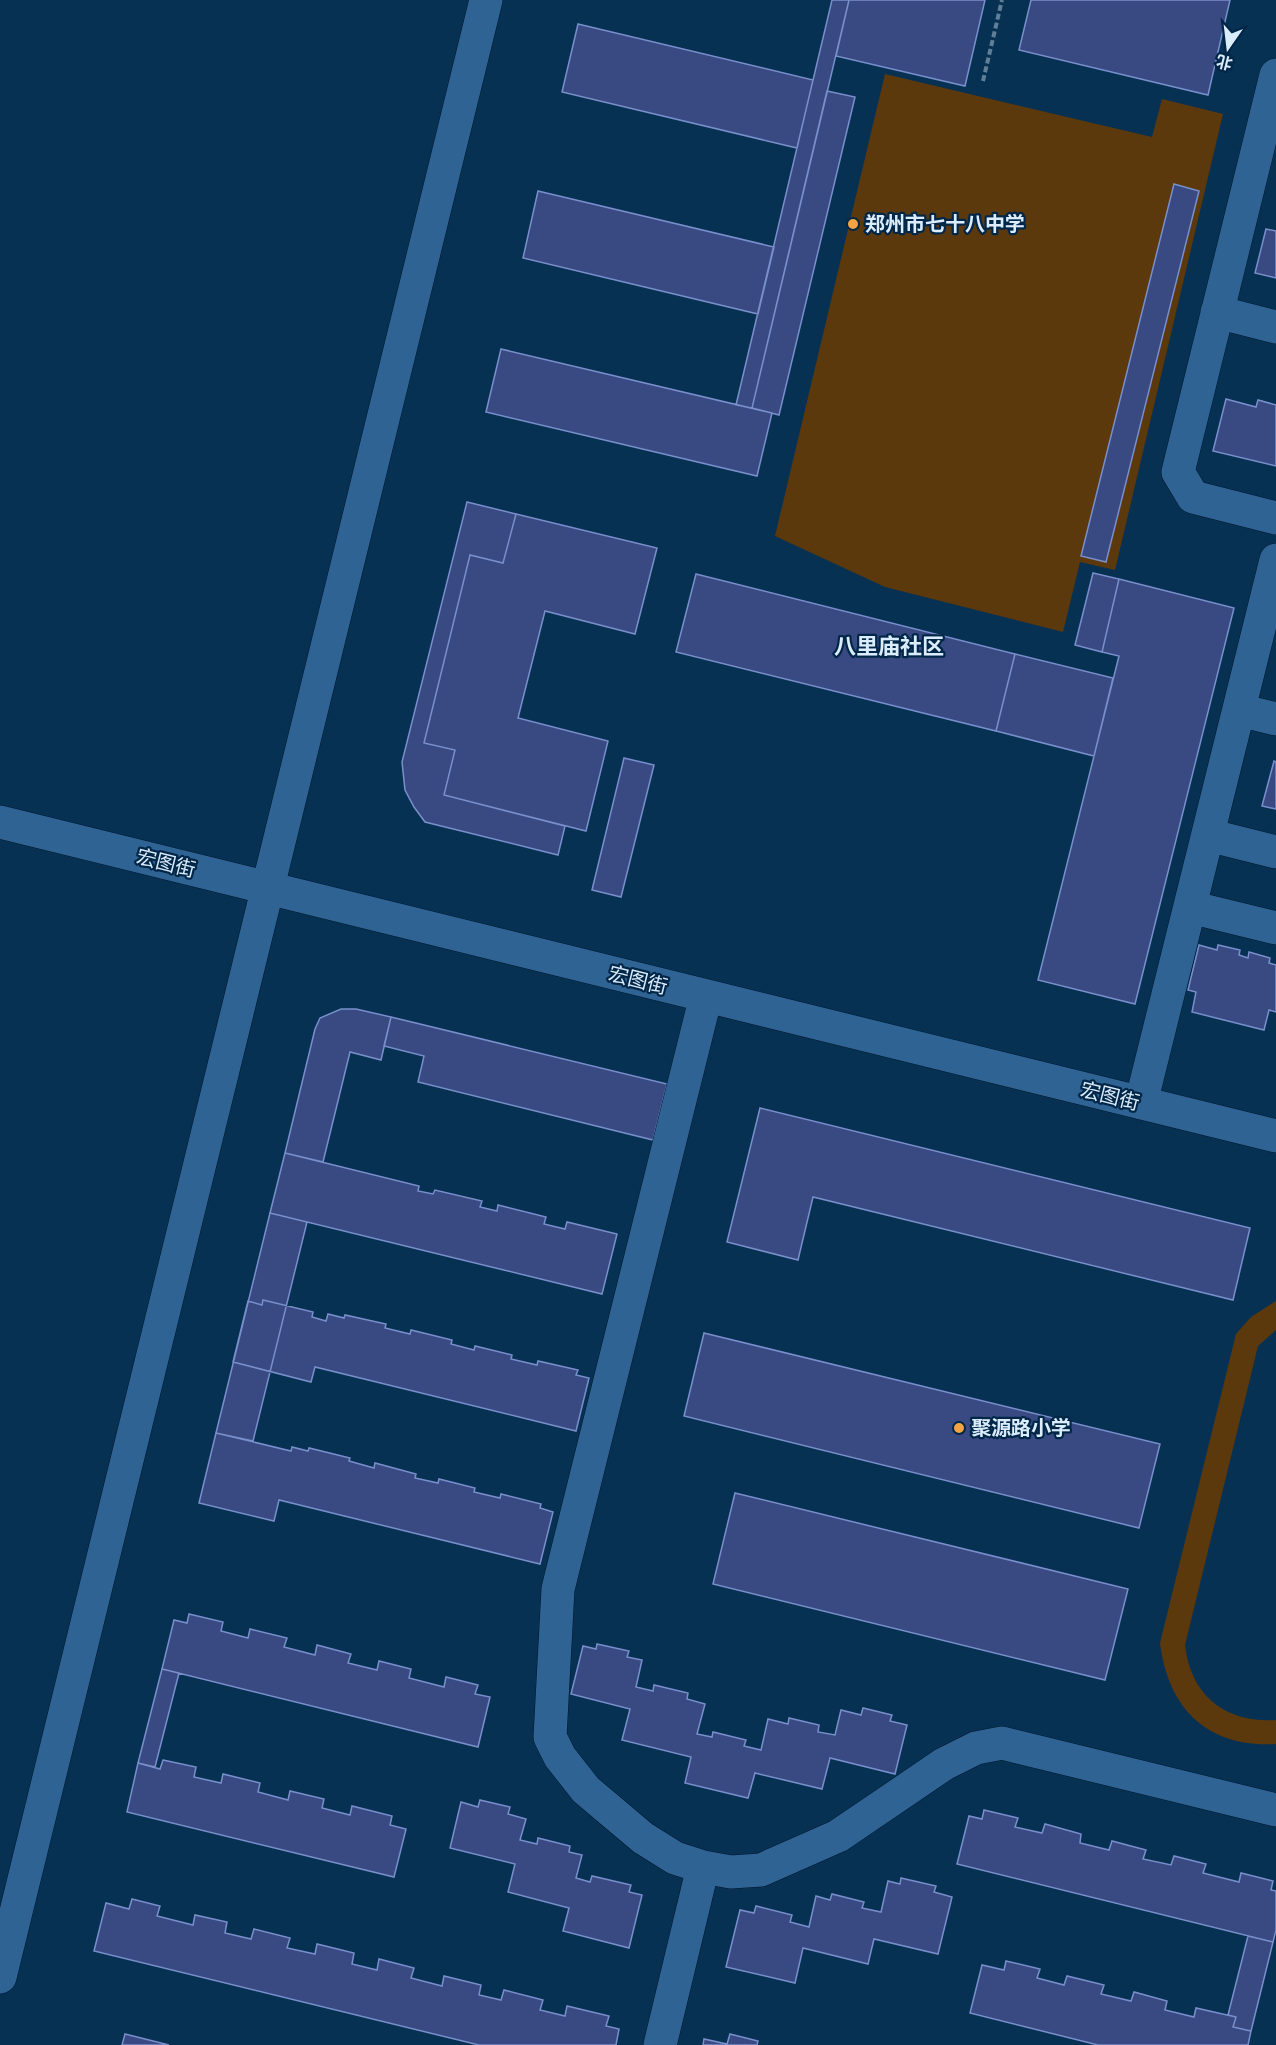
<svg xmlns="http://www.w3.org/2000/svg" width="1276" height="2045" viewBox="0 0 1276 2045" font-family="Overpass,'Noto Sans SC',sans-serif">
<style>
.green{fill:#5b390d}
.building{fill:#384a81;stroke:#798fcc;stroke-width:1.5}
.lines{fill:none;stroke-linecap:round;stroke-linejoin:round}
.minor-casing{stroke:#001830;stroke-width:34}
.path{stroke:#5f7f99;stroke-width:4;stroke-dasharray:6 3;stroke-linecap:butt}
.minor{stroke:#2f6393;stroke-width:33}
.poi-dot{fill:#f3a442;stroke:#002648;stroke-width:2}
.labels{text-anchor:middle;stroke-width:4.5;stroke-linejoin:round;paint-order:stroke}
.poi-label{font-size:20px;font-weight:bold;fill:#dbecfc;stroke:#002648;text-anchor:start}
.street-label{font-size:20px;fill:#dbecfc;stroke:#002648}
.quarter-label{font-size:22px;font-weight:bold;fill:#dbecfc;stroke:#002648}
</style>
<rect width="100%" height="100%" fill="#073153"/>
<!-- green -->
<path class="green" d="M885,74L1152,137L1162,99L1223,114L1115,570L1080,562L1063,632L885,587L775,536Z
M1276,1301V1330L1258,1346L1185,1645C1191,1696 1225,1723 1276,1720V1744C1207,1748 1168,1708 1160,1643L1236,1334L1251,1317Z"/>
<!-- building -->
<path class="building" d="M832,0H849L752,408L736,405Z
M849,0H985L965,86L836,56Z
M1031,0H1230L1208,95L1019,50Z
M578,24L813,80L797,148L562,92Z
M827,91L855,97L779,415L752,408Z
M1174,184L1199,191L1106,562L1081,556Z
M538,191L774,247L758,314L523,258Z
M1266,229L1276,231V278L1255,273Z
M501,349L772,413L757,476L486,412Z
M1226,399L1256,407L1258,400L1276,405V466L1213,451Z
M467,502L516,514L503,563L470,555L424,743L455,750L444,795L565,826L558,855L425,822L414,807L405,790L402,762Z
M516,514L657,548L635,634L545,611L518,718L608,741L586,831L444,795L455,750L424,743L470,555L503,563Z
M1093,573L1119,579L1102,652L1075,645Z
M696,574L1015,654L996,731L676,652Z
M1119,579L1234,608L1135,1004L1038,980L1119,656L1102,652Z
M1015,654L1113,678L1094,756L996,731Z
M624,758L654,765L621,897L592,890Z
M1274,761L1276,762V809L1262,806Z
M1199,945L1217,950L1218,945L1240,950L1239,955L1248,958L1249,952L1270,958L1269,963L1276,965V1012L1269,1010L1264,1030L1192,1012L1196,992L1188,990Z
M341,1009H356L391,1017L381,1060L350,1052L323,1162L285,1153L315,1029L320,1018Z
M391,1017L667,1084L653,1140L418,1082L424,1056L384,1046Z
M760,1108L1250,1228L1233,1300L813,1197L798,1260L727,1242Z
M285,1153L419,1186L418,1191L433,1194L435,1190L482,1201L480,1207L497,1211L498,1205L546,1217L544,1224L565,1229L567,1222L617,1234L602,1294L270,1213Z
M270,1213L307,1222L253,1441L216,1433Z
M263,1300L313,1312L312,1317L326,1321L328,1314L344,1318L345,1315L386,1324L385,1328L410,1334L411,1330L452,1340L451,1344L474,1350L475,1346L512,1355L511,1359L537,1365L538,1361L578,1370L576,1375L589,1378L576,1431L315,1367L311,1382L233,1362L248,1301L262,1305Z
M704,1333L1160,1444L1139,1528L684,1416Z
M216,1433L291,1451L292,1447L308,1451L309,1448L350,1458L349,1461L374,1468L375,1463L416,1474L415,1478L438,1483L439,1479L475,1488L474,1492L500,1498L501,1494L541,1504L540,1508L553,1512L540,1564L279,1500L274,1521L199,1503Z
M735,1493L1128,1589L1105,1680L713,1584Z
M189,1614L223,1622L221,1631L248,1638L250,1629L287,1638L284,1647L315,1655L317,1645L351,1654L348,1663L377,1670L379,1661L411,1669L409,1678L444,1687L446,1677L478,1685L475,1694L490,1697L478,1747L162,1669L174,1620L187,1623Z
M597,1644L629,1651L627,1657L642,1660L636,1687L653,1691L654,1685L688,1693L687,1699L705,1704L697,1734L712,1737L713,1732L746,1740L744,1746L761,1750L768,1719L788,1724L789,1718L819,1725L818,1732L835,1735L841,1710L861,1715L863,1708L892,1715L890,1721L907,1725L895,1774L830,1758L822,1789L755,1773L748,1798L685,1783L691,1757L622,1740L630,1709L571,1694L583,1646L596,1649Z
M162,1669L179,1673L155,1767L138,1763Z
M163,1760L196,1767L194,1777L221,1783L223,1774L260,1783L258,1792L288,1800L290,1791L324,1799L322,1808L350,1815L352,1806L392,1816L390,1825L406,1829L394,1877L127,1812L138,1763L160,1769Z
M480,1800L510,1807L508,1814L526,1819L520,1840L537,1844L538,1838L570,1846L569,1852L582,1855L576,1878L590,1882L592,1876L631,1885L629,1892L642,1895L629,1948L563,1931L569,1908L508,1892L515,1864L450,1848L461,1802L478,1807Z
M984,1810L1018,1818L1015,1827L1042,1833L1045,1824L1081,1834L1080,1843L1109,1850L1112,1841L1146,1850L1143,1859L1171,1865L1174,1856L1206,1864L1203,1873L1239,1882L1241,1873L1273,1881L1271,1890L1276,1891V1930L1273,1942L957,1864L969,1816L982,1819Z
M901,1878L936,1886L934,1892L952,1897L938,1954L874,1939L868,1964L803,1948L795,1983L726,1967L740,1910L754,1913L756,1906L792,1915L790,1922L809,1927L816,1896L830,1900L832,1894L864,1902L862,1908L881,1912L888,1881L900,1884Z
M132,1899L160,1906L157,1916L193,1925L195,1915L227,1922L225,1933L251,1939L254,1929L290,1938L287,1948L315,1954L317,1944L354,1953L352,1964L377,1970L379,1959L414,1968L411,1978L442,1986L444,1976L481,1985L479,1995L501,2000L504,1990L543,2000L540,2010L565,2016L567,2006L609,2016L606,2026L619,2029L616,2045H479L94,1951L106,1903L129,1909Z
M1248,1936L1273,1942L1251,2031L1233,2027L1236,2017L1228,2015Z
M1006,1961L1040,1969L1037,1978L1064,1985L1067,1976L1104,1985L1101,1994L1131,2001L1134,1992L1167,2001L1165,2010L1194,2017L1196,2008L1236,2017L1233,2027L1251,2031L1248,2045H1098L970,2013L982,1965L1004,1970Z
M125,2034L169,2045H122Z
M730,2034L758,2041L757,2045H703L704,2039L727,2044Z"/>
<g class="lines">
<!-- minor casing -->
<g class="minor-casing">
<path id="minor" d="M1276,75L1178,472L1193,497L1276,518
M1217,312L1276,327
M1239,710L1276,719
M0,822L1276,1136
M1208,835L1276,852
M1190,907L1276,928
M706,996L558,1589L550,1737L560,1757L586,1790L643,1838L675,1858L703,1867L731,1872L761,1870L838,1836L944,1764L976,1748L1002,1743L1276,1810
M1141,1103L1276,560
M0,1977L486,0
M660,2045L703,1867"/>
</g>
<!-- path -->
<path class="path" d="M983,81L1002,0"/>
<!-- minor -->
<use href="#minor" class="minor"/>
</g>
<!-- markers -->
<g class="poi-dot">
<circle cx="853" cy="224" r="6"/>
<circle cx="959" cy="1428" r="6"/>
</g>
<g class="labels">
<!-- poi labels -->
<g class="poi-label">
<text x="865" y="231">郑州市七十八中学</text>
<text x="971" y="1435">聚源路小学</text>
</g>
<!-- street labels -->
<g class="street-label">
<text transform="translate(166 863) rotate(14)" y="7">宏图街</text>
<text transform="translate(638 980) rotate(14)" y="7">宏图街</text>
<text transform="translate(1110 1096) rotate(14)" y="7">宏图街</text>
</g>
<!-- quarter labels -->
<g class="quarter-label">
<text x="889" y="654">八里庙社区</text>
</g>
</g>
<!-- north arrow -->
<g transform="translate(1228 48) rotate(194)" stroke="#002648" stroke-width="4.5" paint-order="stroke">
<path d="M0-4.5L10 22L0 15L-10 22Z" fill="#dbecfc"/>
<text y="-9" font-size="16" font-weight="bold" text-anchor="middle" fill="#dbecfc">北</text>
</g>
</svg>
